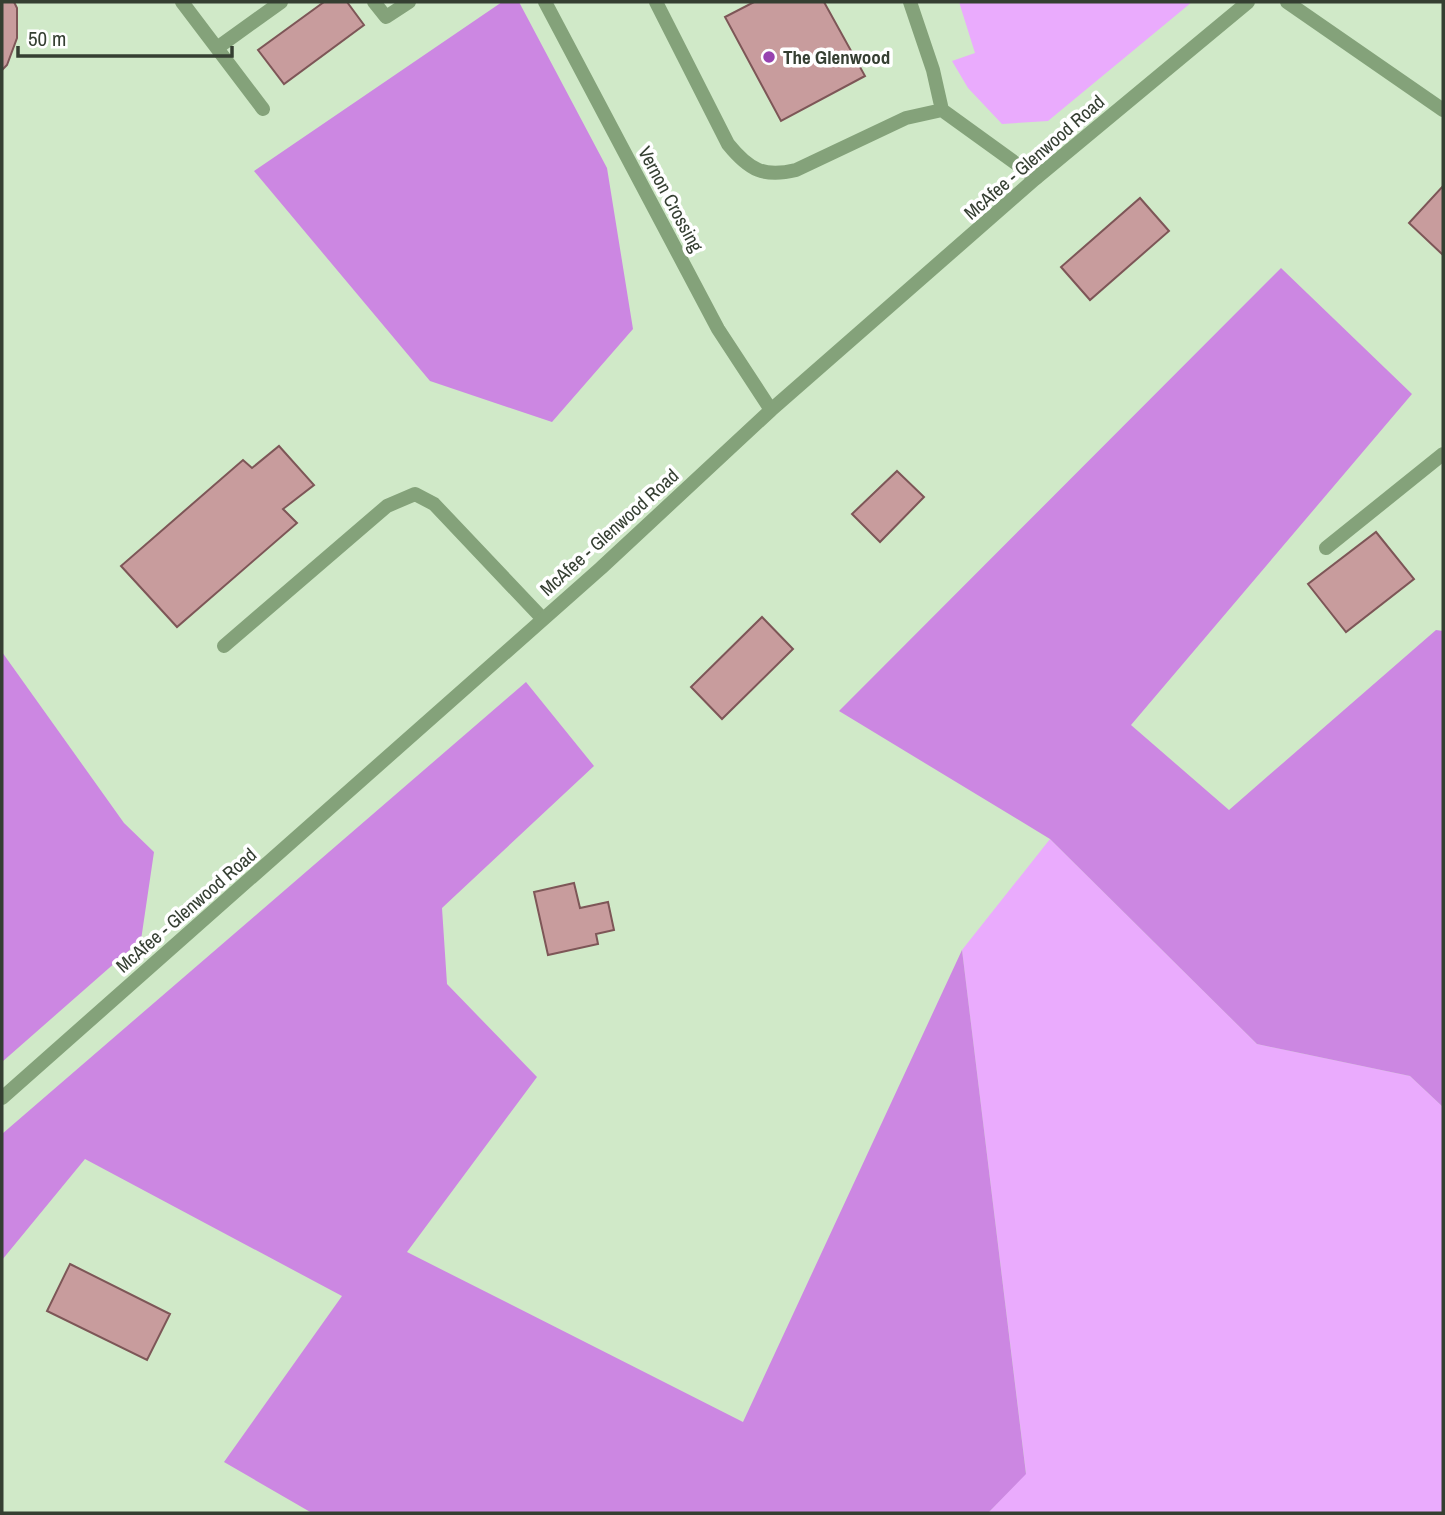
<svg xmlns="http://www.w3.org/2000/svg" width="1445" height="1515" viewBox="0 0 1445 1515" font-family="'Archivo Narrow',sans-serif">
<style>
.green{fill:#eaabfd}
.forest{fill:#cc87e2}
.building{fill:#c89c9d;stroke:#7d5657;stroke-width:2}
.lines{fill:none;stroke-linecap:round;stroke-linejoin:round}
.service{stroke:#84a27a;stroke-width:14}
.tertiary{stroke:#84a27a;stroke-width:14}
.poi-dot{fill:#9843b0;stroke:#fff;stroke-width:2.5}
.labels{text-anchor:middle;stroke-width:7;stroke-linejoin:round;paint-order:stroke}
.poi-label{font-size:19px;font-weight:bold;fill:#353f32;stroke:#fff;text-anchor:start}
.street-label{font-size:19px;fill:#353f32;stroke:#fff}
</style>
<rect width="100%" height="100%" fill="#d0e9c8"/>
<!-- green -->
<path class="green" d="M959,2H1192L1048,121L1002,124L968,88L952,61L975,53Z
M1050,839L1257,1044L1410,1076L1443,1107V1513H988L1026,1473L962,950Z"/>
<!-- forest -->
<path class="forest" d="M502,2H519L607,168L633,329L552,422L430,381L254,171Z
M1281,268L1412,394L1131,725L1229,810L1436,630L1443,631V1107L1410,1076L1257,1044L1050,839L839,711Z
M2,652L124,823L154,852L141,940L2,1062Z
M526,682L594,766L442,908L447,984L537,1077L407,1252L743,1422L962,950L1026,1474L988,1513H312L224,1462L342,1296L85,1159L2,1260V1134Z"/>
<!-- building -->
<path class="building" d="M2,2H14L17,8V38L7,65L2,70Z
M324,2H347L364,25L284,84L258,50Z
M754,2H824L865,76L781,121L725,17Z
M1443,186V255L1409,223Z
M1140,198L1169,231L1090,300L1061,267Z
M279,446L314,485L283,509L297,523L177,627L121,566L243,460L252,468Z
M897,471L924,497L880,542L852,514Z
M1376,532L1414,579L1346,632L1308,584Z
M762,617L793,649L722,719L691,687Z
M574,883L580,908L608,902L614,930L596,934L598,944L548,955L534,892Z
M70,1264L170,1314L147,1360L47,1311Z"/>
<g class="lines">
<!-- service -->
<path class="service" d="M182,2L263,109
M374,2L386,17L409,2
M656,2L728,144C749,170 764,178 796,170L906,118L942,110L1036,178
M910,2L933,70L942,110
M217,48L281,2
M1326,548L1443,454
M224,646L387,506L415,494L434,504L542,618"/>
<!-- tertiary -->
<path class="tertiary" d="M545,2L718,329L771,410
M1287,2L1443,110
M2,1098L601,568L771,410L1036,178L1248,2"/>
</g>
<!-- markers -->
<circle class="poi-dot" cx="769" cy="57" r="7"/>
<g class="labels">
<!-- poi labels -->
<g class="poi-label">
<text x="783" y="64">The Glenwood</text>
</g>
<!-- street labels -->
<g class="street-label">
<text transform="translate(1034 157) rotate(-41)" y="7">McAfee - Glenwood Road</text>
<text transform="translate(671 199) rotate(62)" y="7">Vernon Crossing</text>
<text transform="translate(609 532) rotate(-42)" y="7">McAfee - Glenwood Road</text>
<text transform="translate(186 910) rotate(-41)" y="7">McAfee - Glenwood Road</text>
</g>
</g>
<!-- border -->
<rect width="1445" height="1515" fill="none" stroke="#353f32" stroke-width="7"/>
<!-- scale -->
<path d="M18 46v10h214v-10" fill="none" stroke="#353f32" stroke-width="3.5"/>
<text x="28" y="46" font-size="21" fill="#353f32" stroke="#ffffff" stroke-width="5" paint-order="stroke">50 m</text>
</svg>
